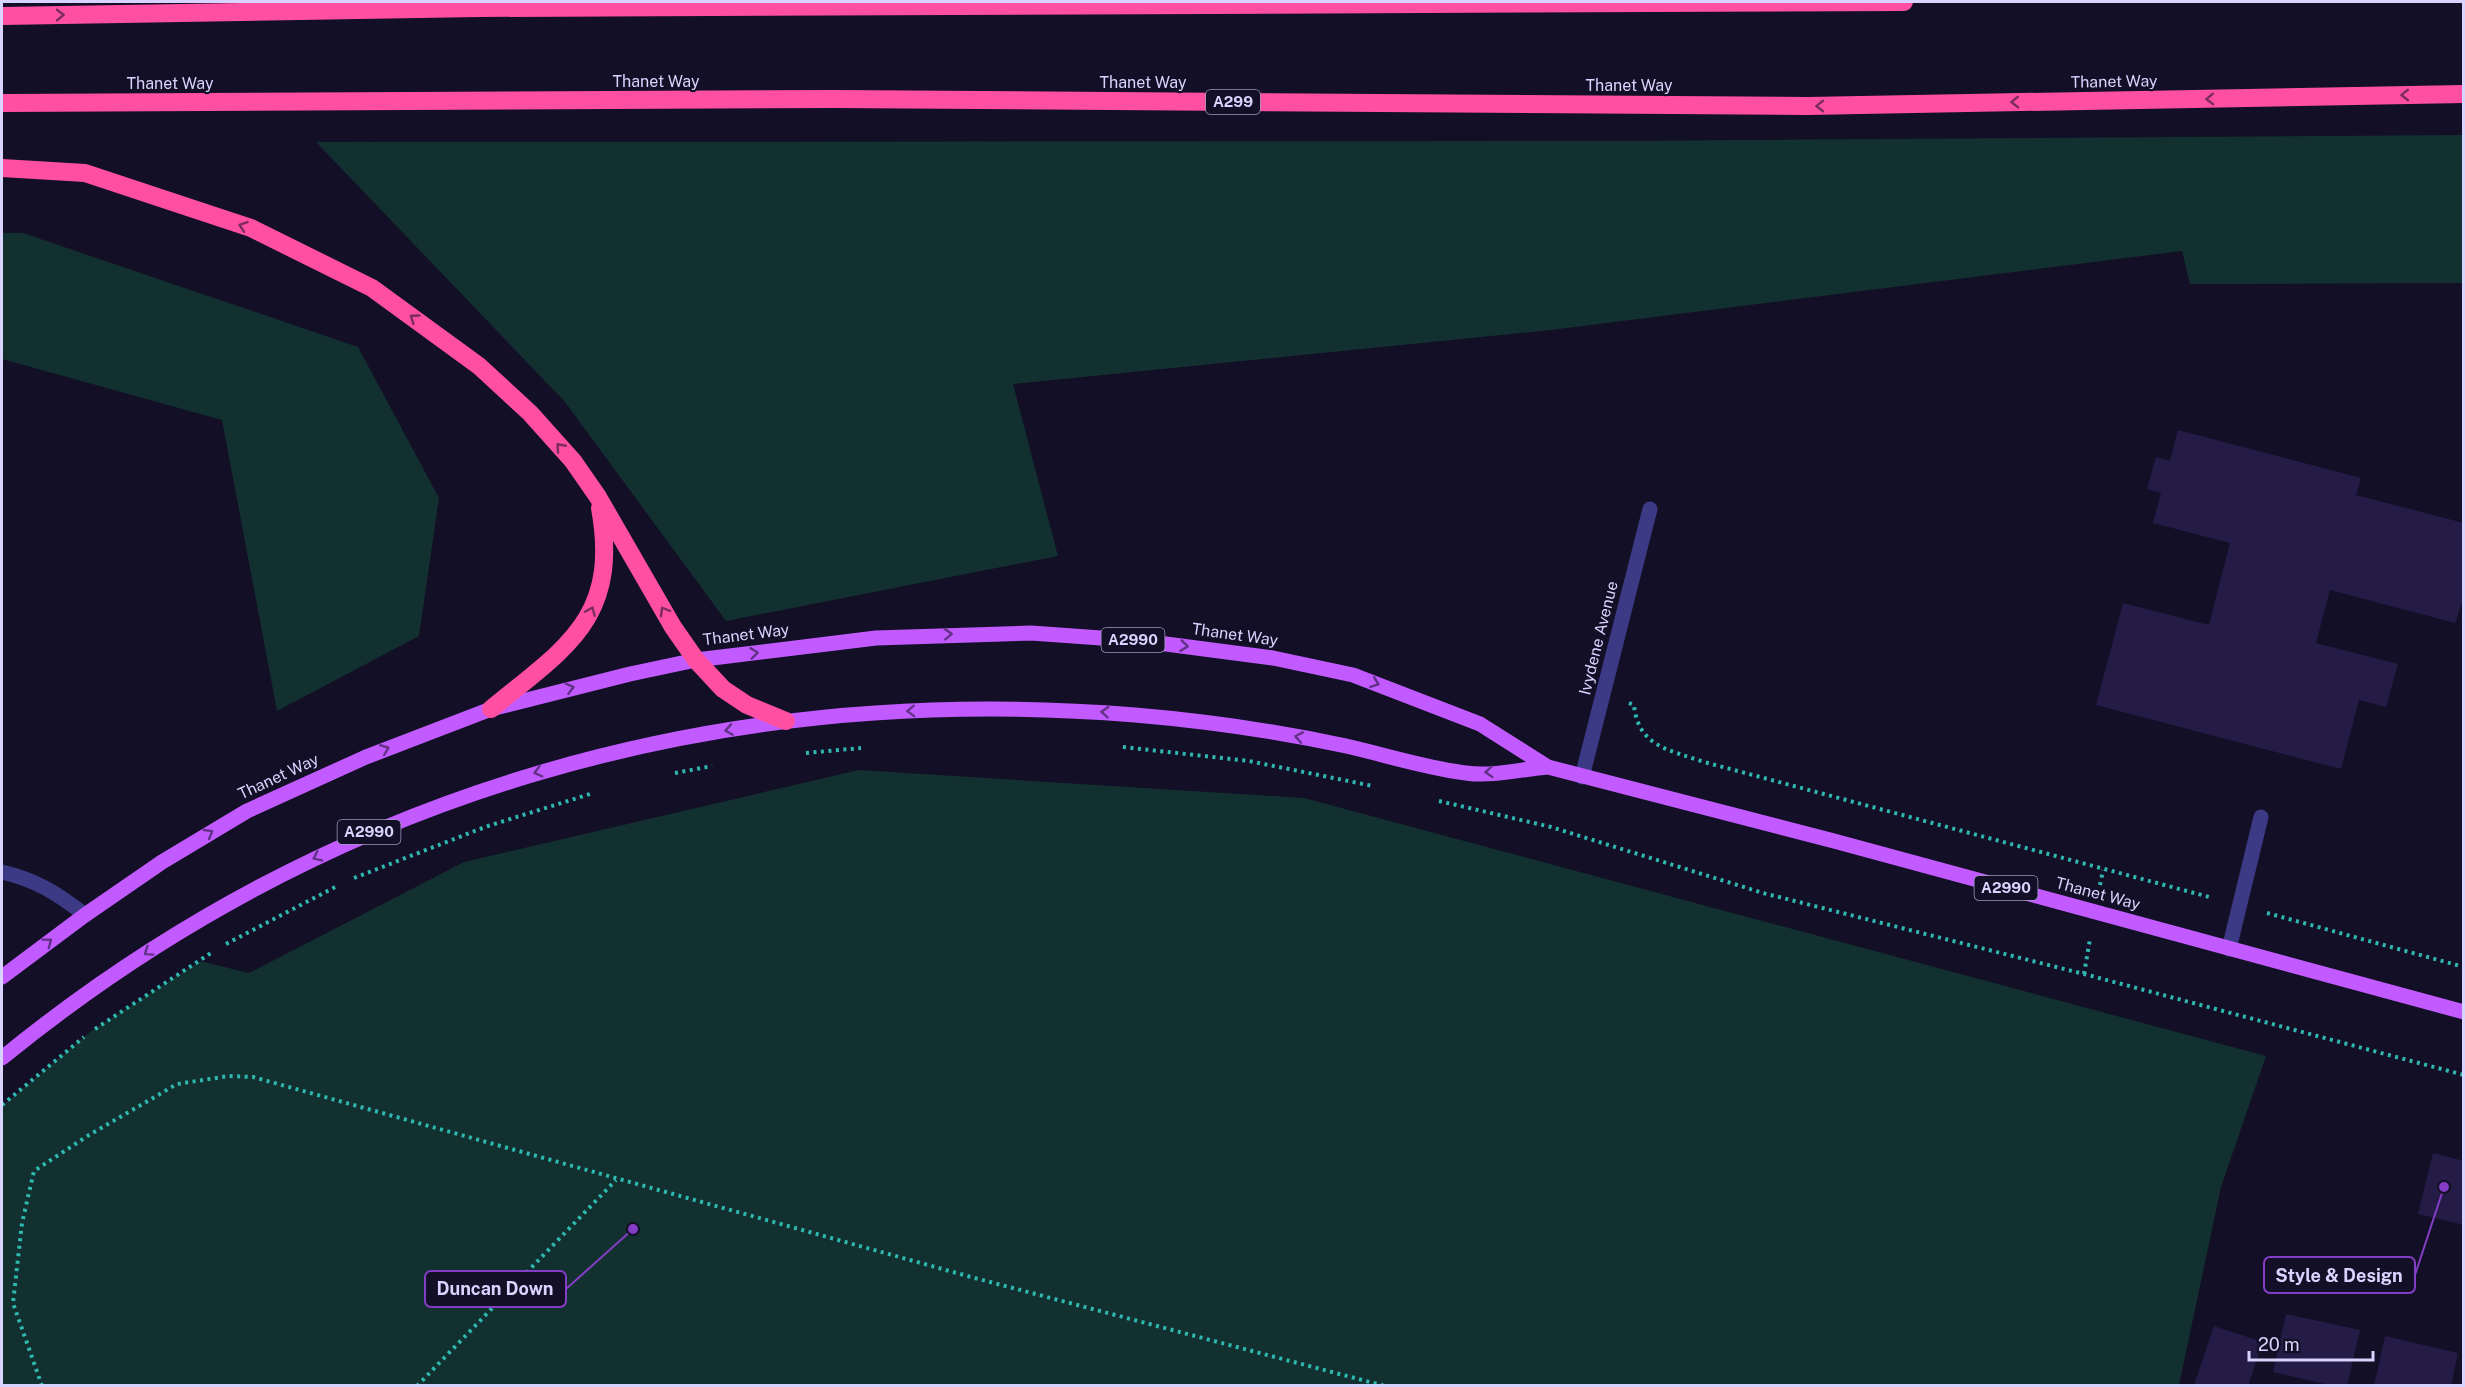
<svg xmlns="http://www.w3.org/2000/svg" width="2465" height="1387" viewBox="0 0 2465 1387" font-family="'Public Sans',sans-serif">
<style>
.green{fill:#12302f}
.building{fill:#241b47}
.lines{fill:none;stroke-linecap:round;stroke-linejoin:round}
.path{stroke:#2fb8b0;stroke-width:4;stroke-dasharray:3 4.5;stroke-linecap:butt}
.lane{stroke:#3d3a85;stroke-width:15}
.street{stroke:#3d3a85;stroke-width:15}
.primary{stroke:#c25bff;stroke-width:15}
.highway{stroke:#ff4fa3;stroke-width:18}
.oneway{stroke:#7d2c5e}
.oneway2{stroke:#623188}
.labels{text-anchor:middle;stroke-width:4.5;stroke-linejoin:round;paint-order:stroke}
.shield{fill:#130f26;stroke:#9e99be;stroke-width:1.5}
.shield-label{font-size:15px;font-weight:bold;fill:#d9d4ff}
.street-label{font-size:16px;fill:#d9d4ff;stroke:#130f26}
.leader{fill:none;stroke:#843dc5;stroke-width:2}
.callout-dot{fill:#843dc5;stroke:#130f26;stroke-width:2}
.callout{fill:#130f26;stroke:#843dc5;stroke-width:2}
.callout-label{font-size:18px;text-anchor:middle;font-weight:bold;fill:#d9d4ff}
</style>
<rect width="100%" height="100%" fill="#130f26"/>
<!-- green -->
<path class="green" d="M2463,135V283L2190,284L2182,251L1551,330L1013,384L1058,556L726,621L565,402L316,142L1619,141Z
M2,233H23L358,347L439,498L419,636L277,711L222,420L2,359Z
M859,770L1304,798L2266,1056L2221,1187L2179,1385H2V1106L90,1032L200,961L249,973L464,862Z"/>
<!-- building -->
<path class="building" d="M2178,430L2361,478L2356,495L2464,523V596L2455,623L2330,590L2316,643L2398,664L2386,707L2359,700L2341,769L2096,705L2123,603L2209,625L2230,543L2153,523L2161,493L2147,489L2156,457L2170,461Z
M2433,1153L2464,1161V1225L2418,1214Z
M2286,1314L2360,1330L2347,1386H2333L2273,1372Z
M2214,1326L2263,1342L2248,1386L2194,1385Z
M2385,1336L2458,1353L2451,1386H2374Z"/>
<g class="lines">
<!-- path -->
<path class="path" d="M1629,703L1634,705C1638,747 1670,750 1704,762L2213,898
M1123,747L1249,761L1373,786
M806,753L861,748
M675,773L712,766
M1439,801L1551,827L1763,893L2084,974L2464,1075
M354,878L485,827L590,794
M2100,885L2103,870
M2267,913L2464,967
M226,944L339,885
M2084,974L2090,939
M95,1029L214,951
M2,1105L84,1037
M42,1386L13,1303L22,1223L34,1171L89,1135L177,1084L229,1076L253,1077L971,1277L1385,1386
M417,1386L616,1180
M1858,1386H1869"/>
<!-- lane -->
<path class="lane" d="M2,872C36,880 57,893 85,915
M2229,949L2261,817"/>
<!-- street -->
<path class="street" d="M1582,777L1650,509"/>
<!-- primary -->
<path class="primary" d="M2,977L85,915L162,862L247,811L366,757L491,709L630,674L696,660L876,638L1031,633L1143,641L1273,658L1353,675L1480,724L1548,767L1834,841L2464,1012
M2,1058C327,793 718,681 1135,715C1206,721 1276,731 1346,746C1386,755 1426,768 1466,773C1492,777 1522,769 1548,767"/>
<!-- highway -->
<path class="highway" d="M2,16L479,8L1904,2
M2,103L835,99L1808,106L2464,94
M2,168L85,173L251,228L372,288L479,366L530,413L573,461L598,497L673,627L696,660L723,689L747,705L786,721
M491,709C566,647 620,619 600,508"/>
</g>
<!-- one-way arrows -->
<defs><path id="oneway-chevron" d="M-2-3.5L2.5 0L-2 3.5" fill="none" stroke-width="1.6" stroke-linecap="round" stroke-linejoin="round" transform="scale(1.5)"/></defs>
<g class="oneway">
<use href="#oneway-chevron" transform="translate(60 15) rotate(-1)"/>
<use href="#oneway-chevron" transform="translate(2405 95) rotate(179)"/>
<use href="#oneway-chevron" transform="translate(2210 99) rotate(179)"/>
<use href="#oneway-chevron" transform="translate(2015 102) rotate(179)"/>
<use href="#oneway-chevron" transform="translate(1820 106) rotate(179)"/>
<use href="#oneway-chevron" transform="translate(243 226) rotate(-161)"/>
<use href="#oneway-chevron" transform="translate(414 318) rotate(-144)"/>
<use href="#oneway-chevron" transform="translate(560 447) rotate(-132)"/>
<use href="#oneway-chevron" transform="translate(591 611) rotate(-67)"/>
<use href="#oneway-chevron" transform="translate(664 611) rotate(-120)"/>
</g>
<g class="oneway2">
<use href="#oneway-chevron" transform="translate(948 634) rotate(-3)"/>
<use href="#oneway-chevron" transform="translate(1184 646) rotate(7)"/>
<use href="#oneway-chevron" transform="translate(754 653) rotate(-7)"/>
<use href="#oneway-chevron" transform="translate(1375 683) rotate(21)"/>
<use href="#oneway-chevron" transform="translate(570 688) rotate(-14)"/>
<use href="#oneway-chevron" transform="translate(911 711) rotate(178)"/>
<use href="#oneway-chevron" transform="translate(1105 712) rotate(-175)"/>
<use href="#oneway-chevron" transform="translate(729 730) rotate(171)"/>
<use href="#oneway-chevron" transform="translate(1299 737) rotate(-169)"/>
<use href="#oneway-chevron" transform="translate(385 749) rotate(-22)"/>
<use href="#oneway-chevron" transform="translate(538 772) rotate(165)"/>
<use href="#oneway-chevron" transform="translate(1489 772) rotate(175)"/>
<use href="#oneway-chevron" transform="translate(209 833) rotate(-30)"/>
<use href="#oneway-chevron" transform="translate(317 857) rotate(154)"/>
<use href="#oneway-chevron" transform="translate(48 942) rotate(-37)"/>
<use href="#oneway-chevron" transform="translate(148 952) rotate(146)"/>
</g>
<g class="labels">
<!-- shield labels -->
<g class="shield">
<rect x="1206" y="90" width="54" height="24" rx="4.5"/>
<rect x="1101.5" y="628" width="63" height="24" rx="4.5"/>
<rect x="337.5" y="820" width="63" height="24" rx="4.5"/>
<rect x="1974.5" y="876" width="63" height="24" rx="4.5"/>
</g>
<g class="shield-label">
<text x="1233" y="107">A299</text>
<text x="1133" y="645">A2990</text>
<text x="369" y="837">A2990</text>
<text x="2006" y="893">A2990</text>
</g>
<!-- street labels -->
<g class="street-label">
<text x="656" y="87">Thanet Way</text>
<text transform="translate(2114 81) rotate(-1)" y="6">Thanet Way</text>
<text x="1143" y="88">Thanet Way</text>
<text x="170" y="89">Thanet Way</text>
<text x="1629" y="91">Thanet Way</text>
<text transform="translate(746 634) rotate(-7)" y="6">Thanet Way</text>
<text transform="translate(1235 634) rotate(8)" y="6">Thanet Way</text>
<text transform="translate(1598 638) rotate(-76)" y="6">Ivydene Avenue</text>
<text transform="translate(278 776) rotate(-25)" y="6">Thanet Way</text>
<text transform="translate(2098 893) rotate(15)" y="6">Thanet Way</text>
</g>
</g>
<!-- callouts -->
<path class="leader" d="M2444 1187L2415 1275M633 1229L566 1289"/>
<g class="callout-dot">
<circle cx="2444" cy="1187" r="6"/>
<circle cx="633" cy="1229" r="6"/>
</g>
<g class="callout">
<rect x="2264" y="1257" width="151" height="36" rx="6"/>
<rect x="425" y="1271" width="141" height="36" rx="6"/>
</g>
<g class="callout-label">
<text x="2339" y="1282">Style &amp; Design</text>
<text x="495" y="1295">Duncan Down</text>
</g>
<!-- border -->
<rect width="2465" height="1387" fill="none" stroke="#d9d4ff" stroke-width="6"/>
<!-- scale -->
<path d="M2249 1351v9h124v-9" fill="none" stroke="#d9d4ff" stroke-width="3"/>
<text x="2258" y="1351" font-size="18" fill="#d9d4ff" stroke="#130f26" stroke-width="4.5" paint-order="stroke">20 m</text>
</svg>
